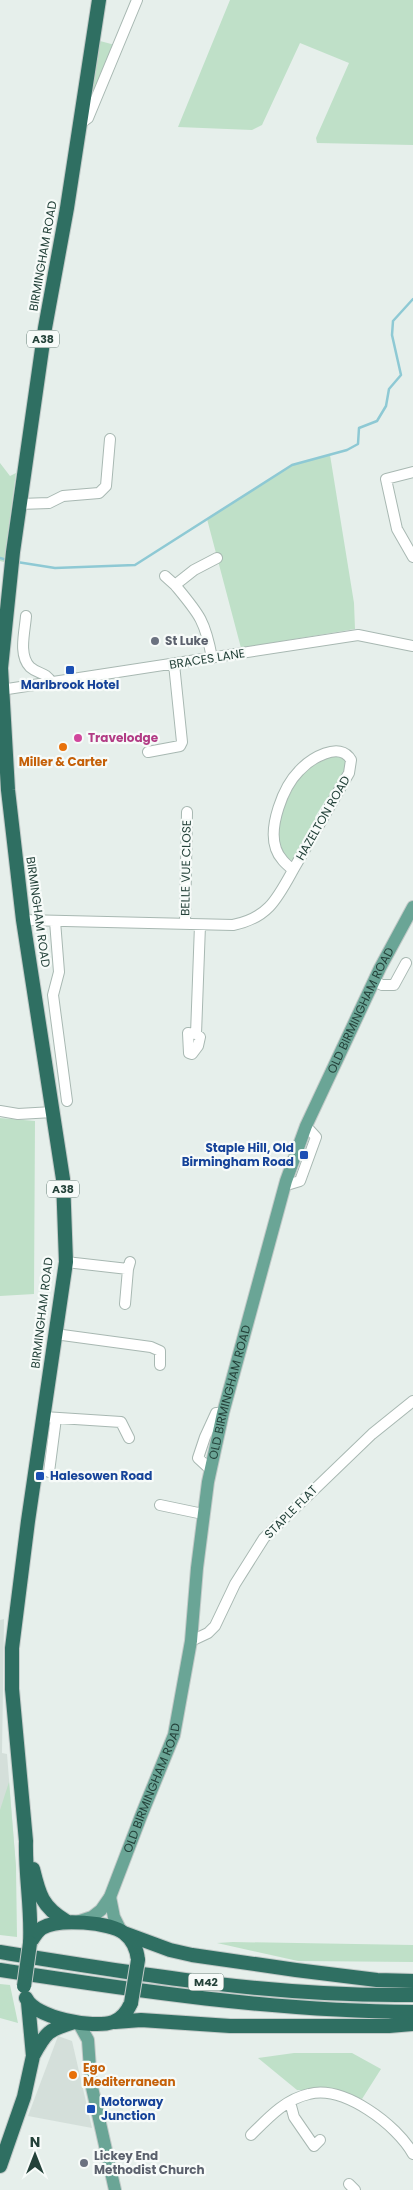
<svg xmlns="http://www.w3.org/2000/svg" width="413" height="2190" viewBox="0 0 413 2190" font-family="Poppins,sans-serif">
<style>
.built{fill:#d4dfda}
.green{fill:#bfe0c8}
.lines{fill:none;stroke-linecap:round;stroke-linejoin:round}
.stream{stroke:#8ec9d4;stroke-width:2.5}
.minor-casing{stroke:#a8b8b2;stroke-width:12}
.major-casing{stroke:#c2cac8;stroke-width:14}
.highway-casing{stroke:#c2cac8;stroke-width:16}
.minor{stroke:#fff;stroke-width:10}
.major{stroke:#6aa596;stroke-width:12}
.highway{stroke:#2f6f62;stroke-width:14}
.highway-bridge-casing{stroke:#c2cac8;stroke-width:16;stroke-linecap:butt}
.highway-bridge{stroke:#2f6f62;stroke-width:14}
.worship-dot{fill:#6b7280;stroke:#f7fbf9;stroke-width:2}
.transit-dot{fill:#1a4fb4;stroke:#f7fbf9;stroke-width:2}
.hotel-dot{fill:#d1479c;stroke:#f7fbf9;stroke-width:2}
.food-dot{fill:#e8710a;stroke:#f7fbf9;stroke-width:2}
.labels{text-anchor:middle;stroke-width:4.5;stroke-linejoin:round;paint-order:stroke}
.shield{fill:#f7fbf9;stroke:#637a73;stroke-width:1}
.shield-label{font-size:11px;font-weight:bold;fill:#24423a}
.street-label{font-size:12px;fill:#24423a;stroke:#f7fbf9}
.worship-label{font-size:12px;font-weight:bold;fill:#5b616d;stroke:#f7fbf9;text-anchor:start}
.transit-label{font-size:12px;font-weight:bold;fill:#164399;stroke:#f7fbf9;text-anchor:start}
.hotel-label{font-size:12px;font-weight:bold;fill:#b23c85;stroke:#f7fbf9;text-anchor:start}
.food-label{font-size:12px;font-weight:bold;fill:#c56008;stroke:#f7fbf9}
</style>
<rect width="100%" height="100%" fill="#e6efeb"/>
<!-- built -->
<path class="built" d="M4,1619L2,1753L7,1754L16,1867L0,1874V1620Z
M58,2036L72,2041L92,2128L28,2116Z"/>
<!-- green -->
<path class="green" d="M230,0H413V145L317,143L316,138L349,63L300,43L262,125L252,130L178,127Z
M100,41L115,45L90,103Z
M330,455L354,603L355,629L241,648L207,519L292,465Z
M0,463L10,476L16,473L4,562L0,561Z
M335,754L345,759L347,770L329,800L325,801L315,817L316,823L297,858L291,860L284,858C282,853 278,848 277,843C276,831 277,808 287,800L301,772Z
M0,1118L35,1121L34,1294L0,1296Z
M9,1782L16,1867L17,1937L0,1935V1810Z
M233,1942L413,1945V1962L298,1961L217,1943Z
M0,1984L10,1985L18,2023L0,2018Z
M294,2053H352L381,2069L362,2099L336,2090H297L258,2058Z"/>
<g class="lines">
<!-- stream -->
<path class="stream" d="M0,558L7,560
M17,562L55,568L135,565L292,465L347,450L358,444L359,428L377,421L386,406L389,389L401,375L392,335L393,321L413,299"/>
<!-- minor casing -->
<g class="minor-casing">
<path id="minor" d="M80,124L88,118L137,0
M413,472L386,479L397,529L413,557
M20,504L49,503L63,496L99,493L106,486L110,439
M165,576L175,585
M26,616C25,631 18,655 30,667C39,675 45,671 52,683
M212,658C205,620 199,614 175,585L194,570L217,558
M1,690L358,635L413,646
M148,752L180,746L182,742L174,664
M23,920L233,925C268,918 277,899 293,870C286,864 279,858 276,849C268,827 283,787 299,771C310,759 340,740 351,760L349,773L293,870
M55,921L59,972L53,995L67,1101
M185,924L187,812
M374,981L382,985H394L406,963
M196,1034L188,1033L189,1053L192,1054L198,1046L200,1037L196,1034L200,925
M0,1111L18,1114L53,1112
M286,1181L290,1184L300,1181L316,1137L306,1126
M66,1262L128,1269
M125,1304L128,1269L130,1262
M55,1334L151,1347L160,1351V1365
M44,1417L121,1422L129,1438
M211,1470L198,1458L205,1437L216,1413H223
M49,1472L56,1418
M160,1505L203,1514
M191,1641L208,1633L215,1626L235,1584L264,1538L372,1434L413,1401
M290,2102L294,2117L314,2146L320,2140
M251,2135C267,2119 285,2099 309,2094C344,2085 397,2125 413,2154
M349,2184L355,2190"/>
</g>
<!-- major casing -->
<g class="major-casing">
<g id="major">
<path d="M110,1897L114,1917L121,1931"/>
<path id="s1" d="M77,1922L92,1917L101,1910L110,1897L141,1816L174,1735L191,1641L197,1568L208,1482L223,1413L286,1181L306,1126L380,968L413,907"/>
<path d="M78,2022L88,2040L91,2083L115,2190"/>
</g>
</g>
<!-- highway casing -->
<g class="highway-casing">
<path id="highway" d="M33,1869C39,1894 42,1907 66,1921
M124,1933L170,1950L192,1955L296,1970L377,1980L413,1981
M30,1943C32,1909 25,1875 26,1841L12,1689V1648L28,1521L66,1262L63,1179L23,920L8,790L1,668L13,552L45,328L67,208L99,0
M30,1943C34,1937 37,1931 42,1928C58,1918 110,1922 124,1933C133,1940 137,1950 138,1960
M0,1952C136,1974 274,1997 413,1995
M0,1970C137,1991 274,2011 413,2012
M26,1998C35,2018 93,2029 113,2022C122,2019 127,2012 131,2003
M115,2022L141,2020L230,2026H389L413,2024
M33,2056C46,2032 48,2030 74,2022
M0,2166L24,2097L33,2056L28,2002"/>
</g>
<!-- minor -->
<use href="#minor" class="minor"/>
<!-- major -->
<use href="#major" class="major"/>
<!-- highway -->
<use href="#highway" class="highway"/>
<!-- highway-bridge casing -->
<g class="highway-bridge-casing">
<path id="highway-bridge" d="M24,1986L30,1943
M131,2003L138,1960"/>
</g>
<!-- highway-bridge -->
<use href="#highway-bridge" class="highway-bridge"/>
</g>
<!-- markers -->
<g class="worship-dot">
<circle cx="155" cy="641" r="5"/>
<circle cx="84" cy="2163" r="5"/>
</g>
<g class="transit-dot">
<rect x="65" y="665" width="10" height="10" rx="2.5"/>
<rect x="299" y="1150" width="10" height="10" rx="2.5"/>
<rect x="35" y="1471" width="10" height="10" rx="2.5"/>
<rect x="86" y="2104" width="10" height="10" rx="2.5"/>
</g>
<circle class="hotel-dot" cx="78" cy="738" r="5"/>
<g class="food-dot">
<circle cx="63" cy="747" r="5"/>
<circle cx="73" cy="2075" r="5"/>
</g>
<g class="labels">
<!-- shield labels -->
<g class="shield">
<rect x="27" y="330.5" width="32" height="17" rx="4"/>
<rect x="47" y="1180.5" width="32" height="17" rx="4"/>
<rect x="188.5" y="1973.5" width="35" height="17" rx="4"/>
</g>
<g class="shield-label">
<text x="43" y="343">A38</text>
<text x="63" y="1193">A38</text>
<text x="206" y="1986">M42</text>
</g>
<!-- street labels -->
<g class="street-label">
<text transform="translate(43 256) rotate(-80)" y="4">BIRMINGHAM ROAD</text>
<text transform="translate(207 659) rotate(-9)" y="4">BRACES LANE</text>
<text transform="translate(323 818) rotate(-60)" y="4">HAZELTON ROAD</text>
<text transform="translate(186 868) rotate(-89)" y="4">BELLE VUE CLOSE</text>
<text transform="translate(38 912) rotate(82)" y="4">BIRMINGHAM ROAD</text>
<text dy="4" stroke="none"><textPath href="#s1" startOffset="970">OLD BIRMINGHAM ROAD</textPath></text>
<text transform="translate(42 1313) rotate(-83)" y="4">BIRMINGHAM ROAD</text>
<text dy="4" stroke="none"><textPath href="#s1" startOffset="565">OLD BIRMINGHAM ROAD</textPath></text>
<text transform="translate(291 1512) rotate(-45)" y="4">STAPLE FLAT</text>
<text dy="4" stroke="none"><textPath href="#s1" startOffset="160">OLD BIRMINGHAM ROAD</textPath></text>
</g>
<!-- worship labels -->
<g class="worship-label">
<text x="165" y="645">St Luke</text>
<text x="94" y="2160">Lickey End<tspan x="94" dy="14">Methodist Church</tspan></text>
</g>
<!-- transit labels -->
<g class="transit-label">
<text x="70" y="689" text-anchor="middle">Marlbrook Hotel</text>
<text x="294" y="1152" text-anchor="end">Staple Hill, Old<tspan x="294" dy="14">Birmingham Road</tspan></text>
<text x="50" y="1480">Halesowen Road</text>
<text x="101" y="2106">Motorway<tspan x="101" dy="14">Junction</tspan></text>
</g>
<!-- hotel labels -->
<g class="hotel-label">
<text x="88" y="742">Travelodge</text>
</g>
<!-- food labels -->
<g class="food-label">
<text x="63" y="766">Miller &amp; Carter</text>
<text x="83" y="2072" text-anchor="start">Ego<tspan x="83" dy="14">Mediterranean</tspan></text>
</g>
</g>
<!-- north arrow -->
<g transform="translate(35 2155)" stroke="#f7fbf9" stroke-width="4" paint-order="stroke">
<path d="M0-4L9 19L0 12L-9 19Z" fill="#24423a"/>
<text y="-8" font-size="14" font-weight="bold" text-anchor="middle" fill="#24423a">N</text>
</g>
</svg>
